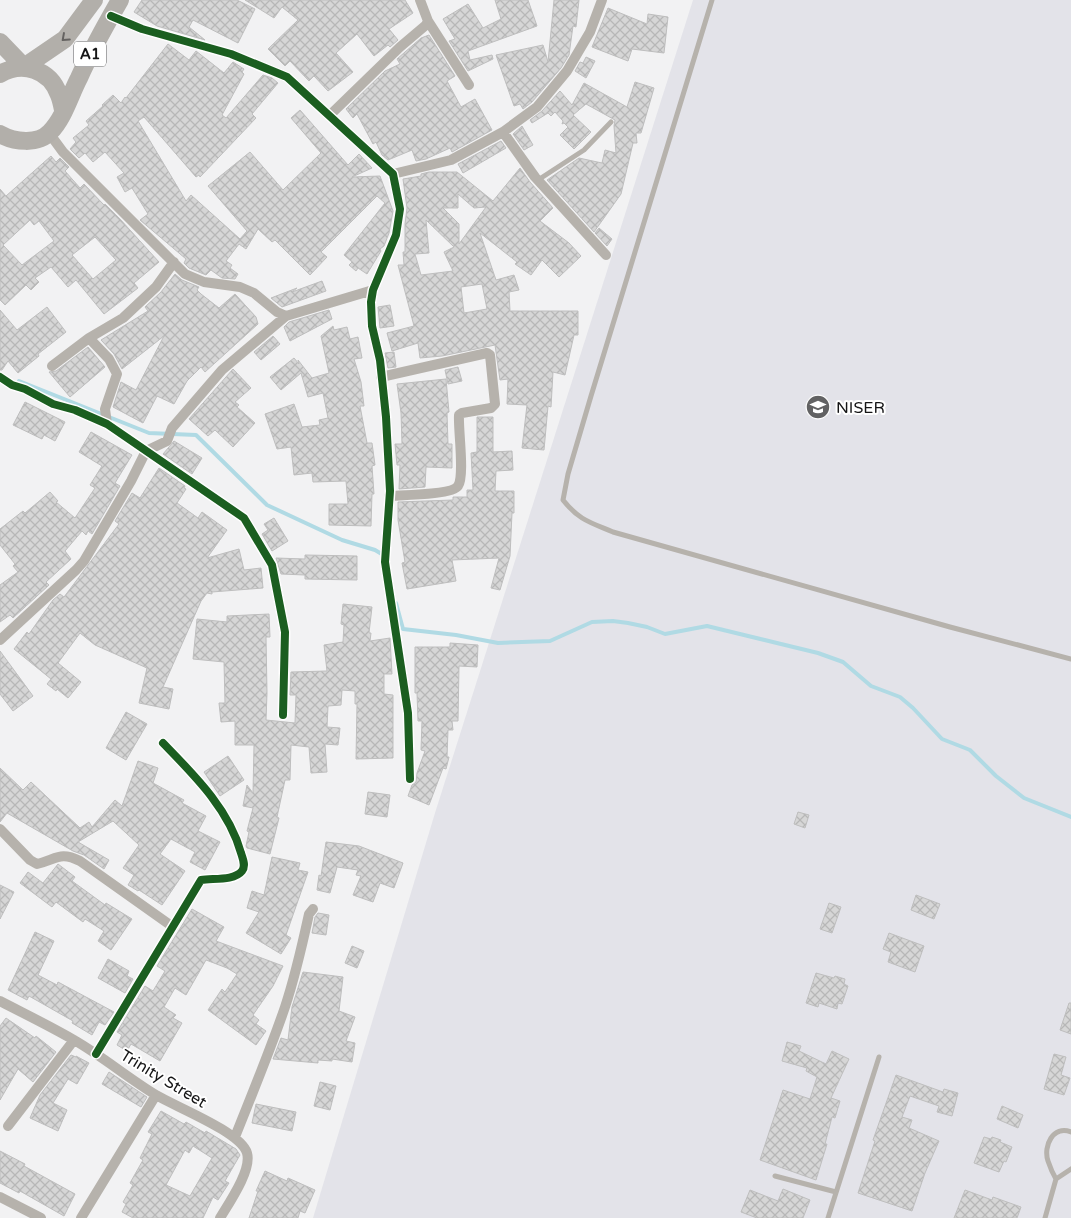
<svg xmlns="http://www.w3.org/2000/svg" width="1071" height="1218" viewBox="0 0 1071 1218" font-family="'Varela Round',sans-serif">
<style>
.built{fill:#e3e3e9}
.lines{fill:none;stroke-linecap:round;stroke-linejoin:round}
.stream{stroke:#b0dae4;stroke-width:4}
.building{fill:url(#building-cross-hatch);stroke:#bebebe;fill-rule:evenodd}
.lane{stroke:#b6b2ac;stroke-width:5}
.street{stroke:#b6b2ac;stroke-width:10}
.highway{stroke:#b2afaa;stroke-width:18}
.cycleway-casing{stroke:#fff;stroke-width:11}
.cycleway{stroke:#1b5e20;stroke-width:8}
.oneway{stroke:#646260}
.labels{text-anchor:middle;stroke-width:4;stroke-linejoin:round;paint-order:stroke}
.shield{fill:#fff;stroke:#5b5b5c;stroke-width:1}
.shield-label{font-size:15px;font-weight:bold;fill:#151516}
.poi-label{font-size:16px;fill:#151516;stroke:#fff;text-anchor:start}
.street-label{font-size:16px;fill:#151516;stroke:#fff}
</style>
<defs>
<pattern id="building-cross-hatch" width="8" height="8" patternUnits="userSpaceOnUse" patternTransform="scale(1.25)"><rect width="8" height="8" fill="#d6d6d6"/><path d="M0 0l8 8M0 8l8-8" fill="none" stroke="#b7b7b7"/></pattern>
</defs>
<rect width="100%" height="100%" fill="#f2f2f3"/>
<!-- built -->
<path class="built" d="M693,0H1071V1218H313L435,813Z"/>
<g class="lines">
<!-- stream -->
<path class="stream" d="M19,381L149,433L196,435L267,505L342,540L375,550L385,556
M396,603L403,629L456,635L498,643L550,641L592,622L613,621L628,623L647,627L665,634L707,626L818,653L843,662L871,686L900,697L913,708L942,739L970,750L996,776L1024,798L1071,817"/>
</g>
<!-- building -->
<path class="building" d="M142,0H237L255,9L238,43L193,20L189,27L205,40L157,26L134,12Z
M245,0H405L413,13L389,29L398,40L390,47L388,45L374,56L357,34L336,53L353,72L328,91L314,76L309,81L290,61L285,66L268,49L298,20L282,7L274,18Z
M495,0H528L537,26L468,51L470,60L492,55L493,59L468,71L449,41L455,39L443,19L468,4L483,28L501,19Z
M554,0H579L576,27L573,26L569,55L561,68L532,102L523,109L520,104L514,106L496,55L543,45L548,62Z
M608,8L647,24L648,14L668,17L664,53L632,49L628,61L592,47Z
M429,35L455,76L447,81L461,107L475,99L492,130L452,152L450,148L426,159L416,161L412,150L388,160L382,155L376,142L373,144L357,114L353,118L346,109L385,71L400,64L397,59L421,38Z
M168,44L189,60L196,51L224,73L233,62L244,69L242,72L244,74L222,115L226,118L263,75L272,78L278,83L252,114L256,118L200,177L199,175L196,177L144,117L138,121L186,201L191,195L240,239L247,231L208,186L250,152L283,190L321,153L291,118L300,110L348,165L359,154L372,168L352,177L380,176L393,211L389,233L384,246L380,249L381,251L367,274L358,268L356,271L349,265L352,262L344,255L385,203L377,196L321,252L327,257L310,275L275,240L272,242L258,229L246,249L239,244L226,261L232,265L230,268L238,274L235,279L222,278L211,270L206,275L189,268L184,263L186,259L140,220L148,214L132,188L125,192L117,177L124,173L105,152L93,162L85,153L79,158L70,149L76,142L73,138L89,125L86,121L103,106L102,105L113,95L121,103L125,97L126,98Z
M586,57L595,61L586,78L575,71L580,62L583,63Z
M635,82L654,88L641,133H636L637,143H633L621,194L594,232L547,180L579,158L602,163L605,150L616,153L614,126L615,120L586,104L573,115L591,132L574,149L560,135L568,127L564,123L562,124L563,121L555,112L551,116L548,113L532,123L530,120L542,111L560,91L572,105L584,83L627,107Z
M522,126L533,145L524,150L513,134Z
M501,141L506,148L463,173L458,164Z
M51,156L56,162L60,158L69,167L65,171L80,188L84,184L104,205L105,204L120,219L159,262L134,283L138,288L104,314L76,280L68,287L51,267L35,278L39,282L31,290L26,285L5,305L0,300V189L6,196ZM30,220L34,225L39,221L54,241L22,265L3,245ZM95,237L116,260L93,279L72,255Z
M520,168L530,182L553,208L540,221L569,243L581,256L559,277L542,260L531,275L515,264L517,262L480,233L496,280L514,275L519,290L509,292L510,311H578V335H574L565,375L553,372L551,407L548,406L544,450L522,448L527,405L507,404L508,379L500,380L495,345L442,356L420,358L418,343L392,351L387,333L414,326L398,265H404L403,252H405V224L407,208L403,179L421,176V174L429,172H457L493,201ZM458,194L474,208L486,207L459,244V224L443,208H458ZM426,220L454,247L444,252L453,271L421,275L415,254L429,253ZM482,284L487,309L464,313L461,287Z
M599,228L612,239L607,246L595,233Z
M175,274L182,280L199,287L197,290L201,294L219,308L235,294L256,317L258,324L205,372L201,367L187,381L174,404L157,396L143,423L113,407L121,382L136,390L164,336L122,369L114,354L101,340L148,311L145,307L161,292Z
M322,281L326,291L282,307L271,298L297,288L292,292Z
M390,305L394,326L380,328L378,307Z
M47,307L66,332L38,354L39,356L18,373L8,361L2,370H0V310L17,330Z
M329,310L332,319L290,341L284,327L289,322Z
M333,326L334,330L347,327L350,339L358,337L362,358L354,359L361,382L364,406H360L367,443H372L375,465L372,466L374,494H372L371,526L329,525V504H348L346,481L313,482L312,473L294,475L291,447L277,449L265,414L294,404L302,427L320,425L319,420L328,418L323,393L308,397L301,373L281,390L270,377L294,358L299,364L298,360L312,378L329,373L321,336Z
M273,336L280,344L261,360L254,352Z
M88,347L105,367L70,397L49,372L56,371Z
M394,352L396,367L388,368L385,353Z
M458,367L462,381L448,384L445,370Z
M233,369L251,388L235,402L239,405L237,407L255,423L233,447L215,430L208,436L189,419Z
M446,379L449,412L447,413L448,444H452V468L426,467L425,487L399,489L400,465H397L395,444H402L401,413L397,384Z
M25,402L65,422L55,441L44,435L42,439L13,425Z
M477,417H493V452L512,451L513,470L496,471L495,491H514V513H512L510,556L500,590L491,588L499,558L452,560L456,581L407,589L402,563L405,562L398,520V502L453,500V497H467V490H473L471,453L477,452Z
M91,432L132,455L115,483L120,486L92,534L88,531L86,535L82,531L65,551L71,559L46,582L49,585L13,618L10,615L0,622V585L18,572L13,566L15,564L0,545V529L23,511L25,513L50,492L58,501L56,502L75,518L95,488L90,485L102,466L79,452Z
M174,441L202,458L192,474L163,454Z
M159,468L185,486L184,488L186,489L177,503L198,518L202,512L227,530L207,558L239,549L244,570L261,568L263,588L212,592V594L207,593L201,601L163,687L173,689L169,709L139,703L147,668L95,645L80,633L58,663L81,682L68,698L57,689L56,691L47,684L51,679L14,649L27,632L29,634L53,600L60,594L64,597L119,524L115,521L132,493L140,498Z
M274,518L288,541L272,551L262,534L268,530L264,524Z
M305,555L357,556V580L305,579V575L281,574L276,558L305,559Z
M343,604L372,607L369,633H371L370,641L390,638L392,674H384V694L393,695V758L356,759L357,704H355V691L342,690L341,705L328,706L327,727L340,728L338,745L325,744L327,772L311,773L309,747L291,745L290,780H285L277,817L279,818L270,854L247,848L246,846L249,832L247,831L253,808L243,806L247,785L253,793L254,745H235V721L221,722L219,703H225L224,662L193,659L197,619L227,622V616L269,614L270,637H266L267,693L266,720L295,723L296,695H290L291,672L327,671L324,645L343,642L344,625L341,624Z
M450,643L478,645L477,667L459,666L458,721H452L453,730H448L447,757H449L446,769L443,768L429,805L408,796L412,785L416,782L417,773L425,751L421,750L422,721H418L417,693H415V647H450Z
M0,651L33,696L13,711L0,694Z
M126,712L147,724L126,760L106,748Z
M228,756L244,780L220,796L204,772Z
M138,761L158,768L153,783L184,800L182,803L206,816L198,831L220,842L205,870L190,862L195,852L171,839L160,854L185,871L162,905L139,890L138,891L128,885L134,875L123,868L139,845L113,821L78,842L109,860L104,869L84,855L73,851L7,813L0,822V768L23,790L31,782L80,828L89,822L92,827L115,800L122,806Z
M368,792L390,795L387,817L365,814Z
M798,812L809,815L805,828L794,824Z
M326,842L359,846L403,863L394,888L380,883L373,902L353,895L361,876L356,875L358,870L337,867L330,893L317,890L319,875L321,876Z
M272,857L300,863L298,870L308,872L286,935L291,938L281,954L246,933L259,912L247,908L252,891L264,895Z
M58,864L75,877L72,881L105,905L106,903L132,919L111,950L98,941L104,931L85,919L83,922L56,902L52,907L20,883L28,872L43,883Z
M0,885L14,892L0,919Z
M916,895L940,904L934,919L911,910Z
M829,903L841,907L832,933L820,929Z
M192,909L224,927L216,941L283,966L273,986L253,1015L259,1020L256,1024L266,1031L256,1045L208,1010L222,989L225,992L237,974L227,968L206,960L186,995L175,988L164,1007L176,1015L173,1018L182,1023L160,1061L131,1044L127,1051L117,1045L122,1035L117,1032L145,986L153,991L165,971L157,966Z
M318,913L329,915L326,935L312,933L315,917Z
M35,932L54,941L38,975L57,985L58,982L114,1012L105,1025L99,1022L92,1035L72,1023L73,1021L29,996L27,1000L8,990Z
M889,933L924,946L915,972L888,962L891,952L883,949Z
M352,946L364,951L357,968L345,963Z
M108,959L129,971L127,976L133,979L125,993L98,978Z
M303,972L343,977L339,1011L355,1017L346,1041L355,1043L352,1062L332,1059V1061L318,1060V1063L273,1059L281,1038L288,1040L292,1007Z
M816,973L834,978L835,976L845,979L844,984L848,986L842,1004L838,1003L837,1009L819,1003L818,1007L806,1003Z
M1069,1003H1071V1034L1060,1030Z
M6,1018L35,1038L36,1036L56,1052L33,1082L18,1069L0,1100V1026Z
M787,1042L801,1046L799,1051L826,1064L832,1051L849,1059L831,1098L840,1101L835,1118L832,1117L825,1144H827L816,1180L760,1160L783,1090L810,1099L817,1077L806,1071L807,1068L782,1061Z
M1054,1054L1066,1057L1061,1075L1070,1078L1064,1095L1044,1089Z
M71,1055L76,1057V1056L89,1063L77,1084L68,1079L53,1103L67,1110L58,1131L30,1118L40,1095Z
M109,1072L147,1097L141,1107L102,1084Z
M896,1075L943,1092L944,1089L958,1093L952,1116L937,1112L939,1106L910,1096L902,1117L912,1120L909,1128L939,1141L925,1173L912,1211L858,1193L875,1141L873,1140Z
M320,1082L336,1086L330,1110L314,1106Z
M256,1104L296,1112L292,1131L252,1123Z
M1002,1106L1023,1115L1018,1128L997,1119Z
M161,1111L184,1124L186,1122L205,1133L206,1131L236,1149L240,1155L225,1181L229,1183L218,1200L213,1197L203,1218H133L122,1212L126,1204L123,1202L133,1185L130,1183L143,1160L140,1158L152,1134L148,1132ZM193,1146L212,1158L190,1196L166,1185L185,1150L189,1153Z
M984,1137L991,1139L992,1137L1001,1140L1000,1142L1012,1147L1006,1162L1004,1161L999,1172L974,1163Z
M0,1151L25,1164L24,1166L75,1194L64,1216L20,1191L19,1193L0,1183Z
M265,1171L287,1181L288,1178L315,1190L305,1213L300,1211L298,1218H249L258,1191H256Z
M783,1189L810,1200L803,1218H757L741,1212L750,1190L778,1201Z
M965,1190L992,1200L993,1197L1021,1207L1017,1218H954Z"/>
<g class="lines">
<!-- lane -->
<path class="lane" d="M712,0L591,396L568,474L563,500C579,520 589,522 613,532L950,627L1071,659
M538,180L584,150L611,122
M775,1176L836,1192
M1056,1179C1053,1174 1050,1167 1048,1161C1043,1146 1053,1125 1071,1132
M828,1218L879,1057
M1045,1218L1056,1179L1071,1169"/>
<!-- street -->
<path class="street" d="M420,0L428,21L469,85
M111,16L142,29L231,54L287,77L393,174L400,209L396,235L373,290L371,302L372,326L380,360L386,417L390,491L385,562L408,713L410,779
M330,115L400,47L426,25L428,21
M503,132L535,177L606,255
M49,133L63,152L185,274L204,282L240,287L254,293L277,312L286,316L373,290
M393,174L451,160L503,132L537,107L567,71L590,32L602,0
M52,366L89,338
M0,377L12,385L25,389L53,404L75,410L107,424L244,518L272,565L285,632L283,715
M381,377L487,353L490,355L495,404L491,408L462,413L459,415C458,430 465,476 458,486C452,495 401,495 389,496
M107,424L105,409L117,374L109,359L89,338L123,318L156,287L174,262
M0,640L76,570L84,561L131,481L146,451L167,441L172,428L222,370L286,316
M0,829L30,860L37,864C57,859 60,851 80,861L173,927
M0,1001C25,1014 50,1026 74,1040C102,1056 128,1078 156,1095C176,1107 241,1132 247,1153C252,1170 229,1203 220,1218
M96,1054L201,880C213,878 234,881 242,871C246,866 243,859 241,853C229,809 194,775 163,743
M8,1126L74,1040
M235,1137C252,1094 270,1051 285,1007C295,977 302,946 309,914L313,909
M0,1197L41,1218
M81,1218L156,1095"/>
<!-- highway -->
<path class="highway" d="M0,42L24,67L65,39L94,0
M0,74C22,61 50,69 59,95C61,100 62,105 63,110
M0,134C14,142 38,145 50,132C64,118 70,95 79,78C91,51 105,26 120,0"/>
<!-- cycleway casing -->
<g class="cycleway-casing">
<path id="cycleway" d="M111,16L142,29L231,54L287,77L393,174L400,209L396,235L373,290L371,302L372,326L380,360L386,417L390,491L385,562L408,713L410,779
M0,377L12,385L25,389L53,404L75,410L107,424L244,518L272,565L285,632L283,715
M96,1054L201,880C213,878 234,881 242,871C246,866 243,859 241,853C229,809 194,775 163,743"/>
</g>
<!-- cycleway -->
<use href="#cycleway" class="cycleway"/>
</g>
<!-- one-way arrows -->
<defs><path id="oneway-chevron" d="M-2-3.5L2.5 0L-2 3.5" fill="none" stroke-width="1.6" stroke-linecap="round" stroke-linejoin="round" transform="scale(1.25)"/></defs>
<use class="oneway" href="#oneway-chevron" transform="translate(65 38) rotate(138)"/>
<!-- icons -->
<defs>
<g id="school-disc" transform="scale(1.25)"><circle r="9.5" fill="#626263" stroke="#fff"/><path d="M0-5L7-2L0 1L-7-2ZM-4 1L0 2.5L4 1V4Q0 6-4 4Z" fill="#fff"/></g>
</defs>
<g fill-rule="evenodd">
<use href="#school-disc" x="818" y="407"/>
</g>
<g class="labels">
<!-- shield labels -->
<rect class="shield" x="74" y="41.5" width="32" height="25" rx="4"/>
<g class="shield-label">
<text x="90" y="59">A1</text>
</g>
<!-- poi labels -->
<g class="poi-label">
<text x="836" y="413">NISER</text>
</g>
<!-- street labels -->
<g class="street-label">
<text transform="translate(164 1078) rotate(31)" y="6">Trinity Street</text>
</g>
</g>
</svg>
